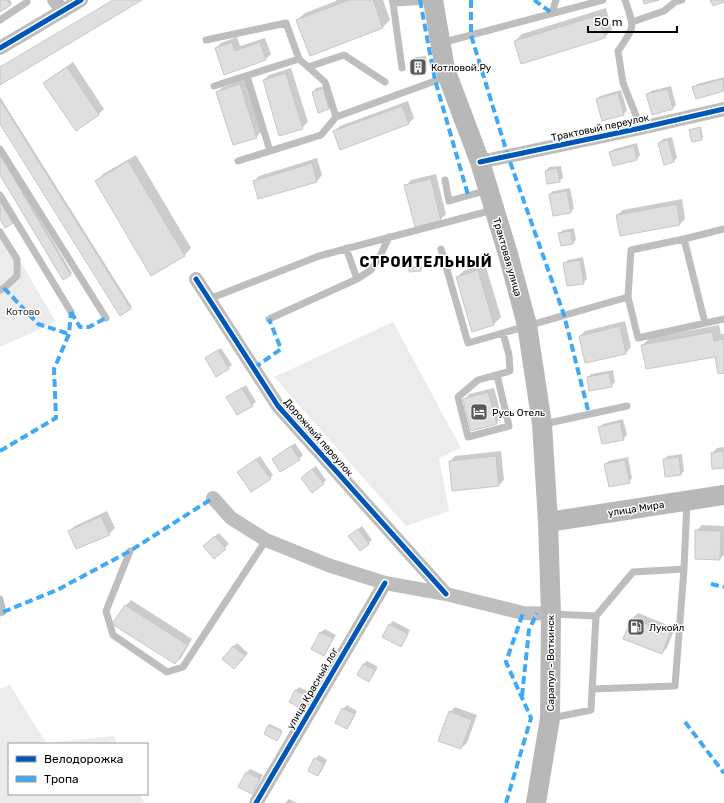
<svg xmlns="http://www.w3.org/2000/svg" width="724" height="803" viewBox="0 0 724 803" font-family="Rubik,sans-serif">
<style>
.green{fill:#ececec}
.shadow{fill:#0003}
.building{fill:#dfdfdf;stroke:#c7c7c7}
.lines{fill:none;stroke-linecap:round;stroke-linejoin:round}
.service{stroke:#bebebe;stroke-width:7}
.minor{stroke:#bebebe;stroke-width:14}
.secondary{stroke:#b8b8b8;stroke-width:20}
.quiet{stroke:#3fa9f5;stroke-width:4;stroke-dasharray:8 4;stroke-linecap:butt}
.cycleway-casing{stroke:#fff;stroke-width:8}
.cycleway{stroke:#0057b8;stroke-width:5}
.labels{text-anchor:middle;stroke-width:3;stroke-linejoin:round;paint-order:stroke}
.poi-label{font-size:10px;fill:#000;stroke:#fff;text-anchor:start}
.street-label{font-size:10px;fill:#000;stroke:#fff}
.park-label{font-size:10px;fill:#333;stroke:#fff}
.district-label{font-size:14px;font-weight:bold;letter-spacing:1px;fill:#000;stroke:#fff}
</style>
<rect width="100%" height="100%" fill="#fff"/>
<!-- green -->
<path class="green" d="M0,227L56,322L0,347Z
M393,322L461,448L439,458L449,511L406,526L274,377Z
M10,685L46,743L114,736L117,744H9V794H140L144,803H0V689Z"/>
<!-- shadow -->
<path class="shadow" d="M0,0H10L12,3L0,10Z
M336,0H383L390,20L383,27L310,55L297,20L305,13L336,1Z
M606,8L612,30L605,37L521,63L515,41L522,34Z
M237,37L240,46L265,38L271,54L266,59L216,48L221,43Z
M426,56L427,70L424,73L412,61L415,57Z
M73,62L104,109L99,114L76,130L44,83L50,78Z
M291,68L308,122L302,128L264,80L269,75Z
M724,77V90L696,97L693,88L697,84Z
M246,79L262,131L256,137L217,92L223,87Z
M326,86L332,105L329,108L313,92L316,88Z
M671,86L676,105L673,108L653,113L648,95L651,91Z
M621,90L627,110L624,114L603,120L597,99L600,96Z
M0,97L132,307L121,315L0,123Z
M408,101L414,118L408,124L334,131L340,126Z
M701,127L703,137L693,141L690,130Z
M672,137L677,158L674,161L665,164L659,143L663,139Z
M637,143L640,155L637,159L614,165L610,152L614,149Z
M0,152L72,273L63,279L0,173Z
M136,155L191,248L184,256L96,182L103,174Z
M317,158L322,175L317,181L259,198L254,181L259,176Z
M561,166L563,178L559,181L546,171L549,167Z
M436,174L446,214L440,220L406,186L411,180Z
M570,188L574,208L571,212L550,194L553,191Z
M682,199L685,219L680,224L621,235L617,215L623,210Z
M574,228L576,240L572,244L560,233L563,230Z
M583,257L587,279L583,283L565,263L568,260Z
M485,264L501,317L494,324L473,330L457,277L465,270Z
M422,266V269L421,270L410,268L411,267Z
M625,321L631,347L626,353L586,362L580,336L585,331Z
M719,325L721,334H724V372L716,356L642,345L650,338Z
M221,348L232,365L217,376L206,359Z
M613,370L615,382L611,386L588,377L591,374Z
M246,385L256,402L237,414L227,397Z
M494,388L502,418L496,423L464,400L469,394Z
M623,419L627,435L623,439L600,427L603,424Z
M295,443L303,455L299,459H273Z
M724,447V467L713,468L712,453L717,448Z
M501,451L504,480L499,485L450,461L455,456Z
M682,454L684,471L681,474L664,460L668,456Z
M260,456L273,475L270,478L242,469Z
M628,457L632,478L629,482L605,464L609,461Z
M316,466L326,480L323,484L305,474Z
M107,511L115,528L109,534L69,531L75,526Z
M702,525L724,526V555L720,559L696,531Z
M362,526L372,540L360,550L350,536Z
M219,533L229,544L214,557L208,542Z
M131,600L192,639L181,658L175,663L125,606Z
M638,613L675,628L667,648L662,653L633,618Z
M393,621L410,630L404,642L401,646L389,625Z
M325,629L336,635L327,651L324,655L312,649L321,632Z
M237,643L248,653L238,665L233,647Z
M367,661L378,667L372,677L369,680L363,664Z
M299,687L315,695L309,706L290,702L296,690Z
M347,705L357,711L350,725L347,728L343,709Z
M455,707L477,715L467,743L461,748L450,712Z
M270,724L282,730L278,738L269,726Z
M319,755L327,760L321,772L318,775L309,771L315,759Z
M250,769L263,775L255,790L252,793L247,772Z
M289,799L297,803H285Z"/>
<!-- building -->
<path class="building" d="M0,0H7L11,5L0,12Z
M113,0H142L0,85V67Z
M349,0H373L383,28L310,56L296,20Z
M643,0H659L644,4Z
M710,0H724V2L713,6Z
M599,15L605,38L521,64L514,41Z
M232,42L235,51L260,42L266,60L224,75L215,48Z
M422,59L424,74L413,76L411,60Z
M67,67L99,115L76,131L43,83Z
M286,73L303,129L279,136L263,80Z
M723,79L724,91L696,99L692,87Z
M240,84L257,138L233,145L216,92Z
M323,88L329,109L318,113L312,92Z
M668,89L673,109L652,115L646,94Z
M618,93L624,115L602,121L596,99Z
M0,100L131,309L120,316L0,124Z
M402,106L409,124L340,150L333,131Z
M700,127L702,140L692,142L689,130Z
M668,140L674,162L664,165L658,143Z
M634,146L637,160L613,166L609,152Z
M0,155L71,275L63,280L0,175Z
M128,161L185,256L151,276L95,181Z
M312,163L317,182L258,199L253,181Z
M557,168L560,182L547,184L545,171Z
M431,179L441,221L415,227L404,185Z
M567,191L571,213L553,216L549,194Z
M0,201L13,223L5,228L0,219Z
M677,204L680,225L620,236L616,215Z
M571,231L573,244L561,246L558,233Z
M580,260L584,284L567,286L563,263Z
M421,266V271L409,272V268Z
M478,270L494,325L472,332L456,277Z
M620,326L626,354L585,363L579,336Z
M712,332L714,341L724,339V373L718,374L715,357L646,369L641,345Z
M218,350L229,369L216,377L205,358Z
M609,373L612,387L589,391L587,377Z
M242,388L253,406L237,415L226,397Z
M488,392L497,424L471,431L463,399Z
M620,422L624,440L602,444L598,427Z
M291,446L300,460L280,472L272,459Z
M724,451V468L712,469L711,453Z
M496,456L499,486L452,491L449,461Z
M679,457L681,475L665,477L663,459Z
M256,459L271,479L251,492L237,472Z
M625,460L630,483L609,487L604,464Z
M312,469L324,484L312,493L301,478Z
M101,516L110,535L76,549L68,531Z
M358,529L369,544L360,551L348,536Z
M695,530L721,531L720,560L695,559Z
M215,536L226,549L214,559L203,546Z
M125,605L188,645L175,664L112,624Z
M632,618L670,633L662,654L623,639Z
M389,624L408,634L401,647L382,637Z
M320,632L333,638L324,656L311,649Z
M233,646L245,656L234,669L222,659Z
M363,664L375,670L369,682L357,675Z
M295,690L312,698L305,711L289,702Z
M342,708L355,714L347,729L335,723Z
M449,711L472,720L461,749L438,741Z
M268,725L282,732L277,741L264,734Z
M314,758L324,763L318,776L308,771Z
M246,772L260,779L252,794L238,787Z"/>
<g class="lines">
<!-- service -->
<path class="service" d="M392,0L393,3L431,1
M625,0C635,29 635,26 618,51L623,83L641,128
M393,3L402,68
M552,13L556,0
M0,20L27,2
M632,22L664,11L675,2L682,0
M206,40L286,23L299,59L325,82L336,117L446,77
M441,43L603,0
M308,67L344,55L385,82
M247,76L270,151
M214,86L299,59
M0,149L106,318
M238,161L321,135L336,117
M445,180L449,201L488,190
M0,195L71,312
M0,232L17,259V276L4,288L0,290
M684,239L724,229
M441,249L468,343L628,297L638,338L724,319
M357,279L371,270L381,254L389,237
M628,297L631,250L684,239L705,323
M209,299L319,256L493,210
M269,319L357,279L346,248
M497,375L509,426L468,437L458,397L478,380L510,371L509,355L503,333
M544,424L627,406
M130,551L106,611L113,635L167,672L183,667L266,540
M0,599L3,612L0,613
M552,614L596,616
M592,689L675,686L684,569
M552,718L591,710L596,616L633,572L684,569L687,502"/>
<!-- minor -->
<path class="minor" d="M54,0L63,11
M0,48L81,0
M480,162L641,128L724,109
M196,279L278,406L446,594
M213,498L231,518L266,540L328,565L385,583L446,594L523,613L551,614
M256,803L385,583"/>
<!-- secondary -->
<path class="secondary" d="M433,0L445,69L480,162L508,254L527,325L542,424L548,522L551,614L550,718L536,803
M548,522L724,495"/>
<!-- quiet -->
<path class="quiet" d="M420,0L435,80L468,195
M471,0V35L508,156L564,315L589,414
M534,0L552,13
M4,288L38,324L69,334
M71,312L80,327H89L106,318
M254,368L281,349L269,319
M0,451L56,418L54,369L69,334L71,312
M711,584L724,587
M3,612L57,590L130,551L213,498
M522,696L529,630L537,613
M685,722L724,773
M506,803L531,718L506,662L523,613"/>
<!-- cycleway casing -->
<g class="cycleway-casing">
<path id="cycleway" d="M0,48L81,0
M480,162L641,128L724,109
M196,279L278,406L446,594
M256,803L385,583"/>
</g>
<!-- cycleway -->
<use href="#cycleway" class="cycleway"/>
</g>
<!-- icons -->
<defs>
<g id="building-square" transform="scale(0.9)"><rect x="-9" y="-9" width="18" height="18" rx="4" fill="#595959" stroke="#fff"/><path d="M-4-6H4V6H1V3H-1V6H-4ZM-2.5-4.3h1.7v1.8h-1.7ZM.8-4.3h1.7v1.8H.8ZM-2.5-1h1.7V.8h-1.7ZM.8-1h1.7V.8H.8Z" fill="#fff"/></g>
<g id="hotel-square" transform="scale(0.9)"><rect x="-9" y="-9" width="18" height="18" rx="4" fill="#595959" stroke="#fff"/><path d="M-6-4.5h1.5V1H6V5H4.5V3h-9V5H-6ZM-4 0a1.8 1.8 0 1 1 3.6 0ZM.5 0V-2.5h3Q6-2.5 6 0Z" fill="#fff"/></g>
<g id="fuel-square" transform="scale(0.9)"><rect x="-9" y="-9" width="18" height="18" rx="4" fill="#595959" stroke="#fff"/><path d="M-5.5-6h7V0h2V4h1.3V-2.5L3-4.5l.8-.8L6-3V5H2.5V1h-1V6h-7ZM-4.2-4.7v3.2H.2V-4.7Z" fill="#fff"/></g>
</defs>
<g fill-rule="evenodd">
<use href="#building-square" x="418" y="67"/>
<use href="#hotel-square" x="479" y="412"/>
<use href="#fuel-square" x="636" y="627"/>
</g>
<g class="labels">
<!-- poi labels -->
<g class="poi-label">
<text x="431" y="71">Котловой.Ру</text>
<text x="492" y="416">Русь Отель</text>
<text x="649" y="631">Лукойл</text>
</g>
<!-- street labels -->
<g class="street-label">
<text transform="translate(600 127) rotate(-12)" y="4">Трактовый переулок</text>
<text transform="translate(508 257) rotate(74)" y="4">Трактовая улица</text>
<text transform="translate(319 437) rotate(49)" y="4">Дорожный переулок</text>
<text transform="translate(636 508) rotate(-9)" y="4">улица Мира</text>
<text transform="translate(550 663) rotate(-90)" y="4">Сарапул - Воткинск</text>
<text transform="translate(312 688) rotate(-60)" y="4">улица Красный лог</text>
</g>
<!-- park labels -->
<g class="park-label">
<text x="23" y="315">Котово</text>
</g>
<!-- district labels -->
<g class="district-label">
<text x="426" y="267">СТРОИТЕЛЬНЫЙ</text>
</g>
</g>
<!-- legend -->
<rect x="8" y="743" width="140" height="52" fill="#ffffff" stroke="#999999"/>
<rect x="16" y="756" width="20" height="6" fill="#0057b8" stroke="#999999"/>
<text x="44" y="763" font-size="12" fill="#000000">Велодорожка</text>
<rect x="16" y="776" width="20" height="6" fill="#3fa9f5" stroke="#999999"/>
<text x="44" y="783" font-size="12" fill="#000000">Тропа</text>
<!-- scale -->
<path d="M588 26v6h89v-6" fill="none" stroke="#000000" stroke-width="2"/>
<text x="594" y="26" font-size="12" fill="#000000" stroke="#ffffff" stroke-width="3" paint-order="stroke">50 m</text>
</svg>
